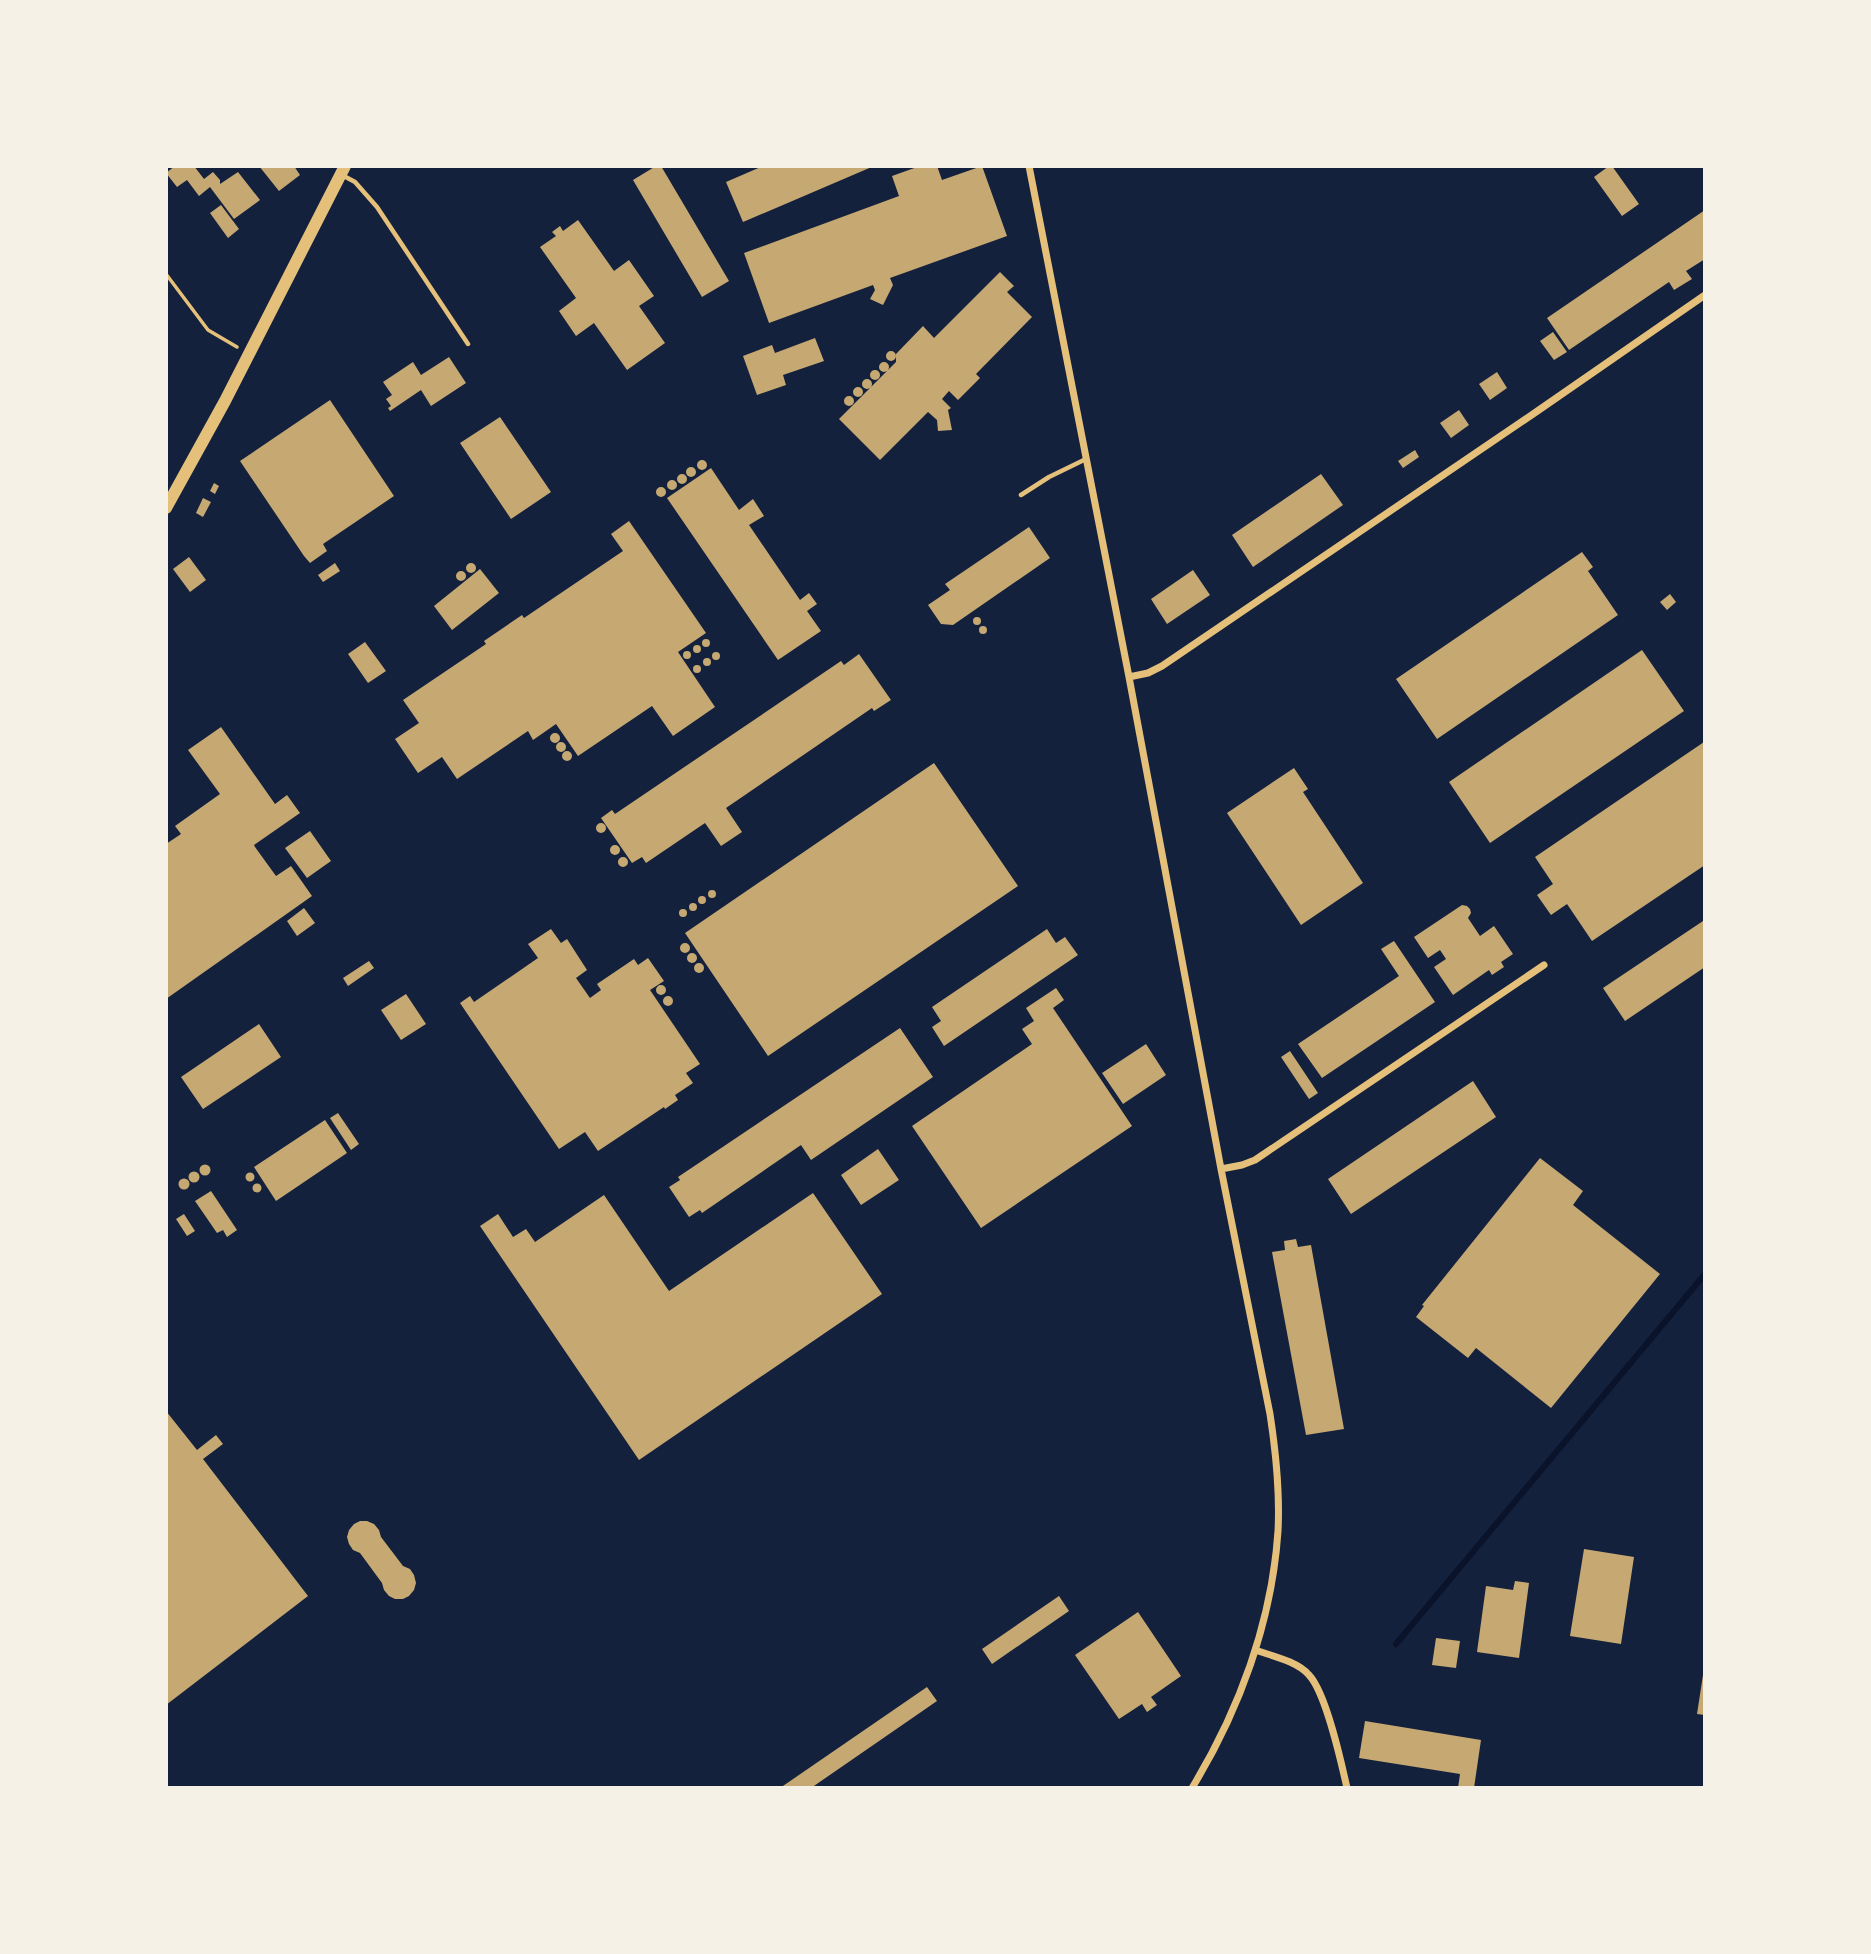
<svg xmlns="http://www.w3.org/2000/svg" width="1871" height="1954" viewBox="0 0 1871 1954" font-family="'PT Sans Narrow',sans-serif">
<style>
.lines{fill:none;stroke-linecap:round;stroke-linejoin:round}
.stream{stroke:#0b132b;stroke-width:6}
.building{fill:#c6a872}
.path{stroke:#e5c07b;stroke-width:3.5}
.service{stroke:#e5c07b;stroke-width:4.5}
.minor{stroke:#e5c07b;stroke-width:7}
.secondary{stroke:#e5c07b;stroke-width:12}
</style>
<rect width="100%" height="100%" fill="#14213d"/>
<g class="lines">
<!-- stream -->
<path class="stream" d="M1396,1644L1705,1274"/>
</g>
<!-- building -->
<path class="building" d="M175,166H194L204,179L213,172L220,180V184L238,172L260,200L234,219L210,187L199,196L187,180L177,187L166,173Z
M259,166H294L300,175L279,191Z
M656,166H661L729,281L702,297L633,180Z
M763,166H874L743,222L726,182Z
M920,166H937L942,180L982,166L1007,236L890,278L893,285L883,305L870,299L875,290L873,285L769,323L744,253L899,196L892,176Z
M1609,166H1612L1639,204L1622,216L1594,177Z
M221,205L239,229L228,238L210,213Z
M1705,210V259L1686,271L1692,279L1674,290L1669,282L1569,350L1547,318Z
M578,220L614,271L629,260L654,296L639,306L665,343L627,370L594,323L576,336L559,311L576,298L540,247L556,236L552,232L560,226L563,231Z
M1000,272L1014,286L1007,292L1032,317L976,374L980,378L958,400L949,391L942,399L951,408L948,410L952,430L938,431L937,420L928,412L880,460L839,419L896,362V354L923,326L934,338Z
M1553,332L1567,352L1554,360L1540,341Z
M815,338L824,361L783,375L786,385L757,395L743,356L772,345L775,353Z
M886 356a5 5 0 1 1 10 0a5 5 0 1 1-10 0Z
M449,357L466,383L431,406L421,390L390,411L388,408L391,406L386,399L392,395L383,382L413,362L421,375Z
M879 367a5 5 0 1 1 10 0a5 5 0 1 1-10 0Z
M870 375a5 5 0 1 1 10 0a5 5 0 1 1-10 0Z
M1497,372L1507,388L1490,400L1479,384Z
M862 384a5 5 0 1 1 10 0a5 5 0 1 1-10 0Z
M853 392a5 5 0 1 1 10 0a5 5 0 1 1-10 0Z
M844 401a5 5 0 1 1 10 0a5 5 0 1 1-10 0Z
M330,400L394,496L323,544L327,551L310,563L304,556L240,461Z
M1459,410L1469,425L1451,438L1440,423Z
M500,417L551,492L511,519L460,443Z
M1415,450L1419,457L1403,468L1398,461Z
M697 465a5 5 0 1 1 10 0a5 5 0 1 1-10 0Z
M686 472a5 5 0 1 1 10 0a5 5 0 1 1-10 0Z
M711,468L739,510L753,499L764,516L749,525L800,600L809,593L817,604L807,611L821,631L778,660L667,498Z
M677 479a5 5 0 1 1 10 0a5 5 0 1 1-10 0Z
M1321,474L1343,505L1253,567L1232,535Z
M667 485a5 5 0 1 1 10 0a5 5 0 1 1-10 0Z
M214,483L219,486L215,494L210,491Z
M656 492a5 5 0 1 1 10 0a5 5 0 1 1-10 0Z
M203,498L211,502L203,517L196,513Z
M629,521L706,633L678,652L715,707L673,736L652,706L578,756L556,724L533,740L528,731L457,779L442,757L418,773L395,739L419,723L403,700L486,644L484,641L522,615L524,618L623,551L611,534Z
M1029,527L1050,558L953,625L941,624L928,605L950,590L945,584Z
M1582,552L1593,567L1588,571L1618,615L1437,739L1396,679Z
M189,557L206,580L190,592L173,569Z
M466 568a5 5 0 1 1 10 0a5 5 0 1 1-10 0Z
M335,563L340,571L323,582L318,575Z
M480,569L499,593L452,630L434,606Z
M1193,570L1210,595L1167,624L1151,599Z
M456 576a5 5 0 1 1 10 0a5 5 0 1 1-10 0Z
M1670,594L1676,602L1667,610L1660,602Z
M973 621a4 4 0 1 1 8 0a4 4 0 1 1-8 0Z
M979 630a4 4 0 1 1 8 0a4 4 0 1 1-8 0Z
M702 643a4 4 0 1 1 8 0a4 4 0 1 1-8 0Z
M365,642L386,671L368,683L348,654Z
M693 649a4 4 0 1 1 8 0a4 4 0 1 1-8 0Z
M1642,650L1684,711L1490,843L1449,782Z
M683 655a4 4 0 1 1 8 0a4 4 0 1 1-8 0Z
M712 656a4 4 0 1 1 8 0a4 4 0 1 1-8 0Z
M859,654L891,700L874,711L872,708L726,808L742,832L721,846L705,823L646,863L642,857L632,863L601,818L612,810L615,814L841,661L844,665Z
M703 662a4 4 0 1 1 8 0a4 4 0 1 1-8 0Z
M693 669a4 4 0 1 1 8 0a4 4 0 1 1-8 0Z
M221,727L275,804L287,795L300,813L254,845L255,847L276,876L291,866L312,896L166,999V844L181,834L175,826L220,794L188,750Z
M550 738a5 5 0 1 1 10 0a5 5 0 1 1-10 0Z
M556 747a5 5 0 1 1 10 0a5 5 0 1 1-10 0Z
M1704,742L1705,865L1592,941L1567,904L1551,915L1537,895L1553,884L1535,857Z
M562 756a5 5 0 1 1 10 0a5 5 0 1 1-10 0Z
M934,763L1018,886L768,1056L685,933Z
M1294,768L1308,789L1303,792L1363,883L1301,925L1227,813Z
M596 828a5 5 0 1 1 10 0a5 5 0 1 1-10 0Z
M310,831L331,861L307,878L285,848Z
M610 850a5 5 0 1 1 10 0a5 5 0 1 1-10 0Z
M618 862a5 5 0 1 1 10 0a5 5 0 1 1-10 0Z
M708 894a4 4 0 1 1 8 0a4 4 0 1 1-8 0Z
M698 900a4 4 0 1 1 8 0a4 4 0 1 1-8 0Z
M689 907a4 4 0 1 1 8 0a4 4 0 1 1-8 0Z
M1462,905L1467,906L1470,909L1471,913L1468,918L1480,936L1494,926L1513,954L1501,962L1504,967L1492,975L1489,970L1453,995L1434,967L1446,959L1440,950L1428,958L1414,937Z
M304,908L315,923L297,936L287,921Z
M679 913a4 4 0 1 1 8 0a4 4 0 1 1-8 0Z
M1703,921L1705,924V967L1625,1021L1603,988Z
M551,929L561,943L567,939L587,970L576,978L590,998L601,990L597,984L634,959L638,965L648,958L664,981L650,990L700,1064L686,1073L693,1083L675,1095L678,1100L665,1109L664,1107L598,1151L585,1132L559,1149L460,1003L470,996L474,1002L538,958L528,944Z
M1047,929L1056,943L1065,937L1078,955L944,1046L932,1027L941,1021L932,1007Z
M1394,941L1435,1002L1322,1078L1298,1044L1399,976L1381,949Z
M680 948a5 5 0 1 1 10 0a5 5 0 1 1-10 0Z
M687 958a5 5 0 1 1 10 0a5 5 0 1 1-10 0Z
M369,961L374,968L348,986L343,978Z
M694 968a5 5 0 1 1 10 0a5 5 0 1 1-10 0Z
M656 990a5 5 0 1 1 10 0a5 5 0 1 1-10 0Z
M1056,988L1064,1000L1053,1008L1132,1126L981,1228L912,1126L1032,1044L1022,1029L1034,1021L1026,1008Z
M406,994L426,1024L401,1040L381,1010Z
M663 1001a5 5 0 1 1 10 0a5 5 0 1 1-10 0Z
M259,1024L281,1057L203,1109L181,1077Z
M900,1028L933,1077L811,1160L801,1145L702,1213L700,1210L689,1217L669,1187L680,1180L678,1177Z
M1146,1044L1166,1075L1123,1104L1102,1073Z
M1290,1051L1318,1093L1309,1099L1281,1057Z
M1473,1081L1496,1117L1351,1214L1328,1179Z
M338,1113L359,1144L351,1150L330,1118Z
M325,1120L347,1153L276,1201L254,1167Z
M878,1149L899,1180L861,1205L841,1175Z
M1540,1158L1583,1191L1573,1205L1660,1274L1551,1408L1476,1348L1468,1358L1416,1317L1424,1306L1422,1305Z
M199.5 1170a5.5 5.5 0 1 1 11 0a5.5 5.5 0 1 1-11 0Z
M188.5 1177a5.5 5.5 0 1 1 11 0a5.5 5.5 0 1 1-11 0Z
M245.5 1177a4.5 4.5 0 1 1 9 0a4.5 4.5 0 1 1-9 0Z
M178.5 1184a5.5 5.5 0 1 1 11 0a5.5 5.5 0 1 1-11 0Z
M252.5 1188a4.5 4.5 0 1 1 9 0a4.5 4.5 0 1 1-9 0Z
M211,1191L237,1230L227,1237L223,1230L217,1233L195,1201Z
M813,1193L882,1294L639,1460L480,1226L498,1214L513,1237L526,1229L535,1242L604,1195L669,1291Z
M184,1214L195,1231L187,1236L176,1219Z
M1296,1239L1298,1247L1311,1245L1344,1429L1306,1435L1272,1252L1285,1250L1284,1241Z
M166,1411L197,1450L216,1435L223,1444L203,1459L308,1596L166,1705Z
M360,1521H367L374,1524L379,1530L381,1537L403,1566L410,1569L414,1575L416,1583L414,1590L409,1596L403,1599H395L389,1596L384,1590L382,1583L360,1553L353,1550L349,1544L347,1537L349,1530L354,1524Z
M1584,1549L1634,1557L1621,1644L1570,1636Z
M1515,1581L1529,1583L1519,1658L1477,1652L1486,1586L1513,1590Z
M1059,1596L1069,1611L992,1664L982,1649Z
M1138,1612L1181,1676L1151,1697L1157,1705L1147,1712L1142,1704L1119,1719L1075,1655Z
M1436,1638L1460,1641L1456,1668L1432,1665Z
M1703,1675H1705V1715L1697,1714Z
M927,1687L937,1701L811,1788H780Z
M1365,1721L1481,1740L1474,1788H1458L1460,1774L1359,1758Z"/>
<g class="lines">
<!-- path -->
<path class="path" d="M166,274L208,330L237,347"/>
<!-- service -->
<path class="service" d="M342,175L355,182L377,207L468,344
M1021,495L1049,477L1086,459"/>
<!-- minor -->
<path class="minor" d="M1029,166L1129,677L1221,1169L1270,1414C1276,1453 1280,1492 1278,1531C1272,1622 1239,1711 1192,1788
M1129,677L1148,673L1162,666L1536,412L1705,295
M1221,1169L1242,1165L1255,1160L1544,965
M1255,1650C1272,1656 1297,1661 1309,1675C1326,1693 1341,1761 1347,1788"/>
<!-- secondary -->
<path class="secondary" d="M166,508L225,401L345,166"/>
</g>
<!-- border -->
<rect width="1871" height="1954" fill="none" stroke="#f6f1e7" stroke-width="336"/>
</svg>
